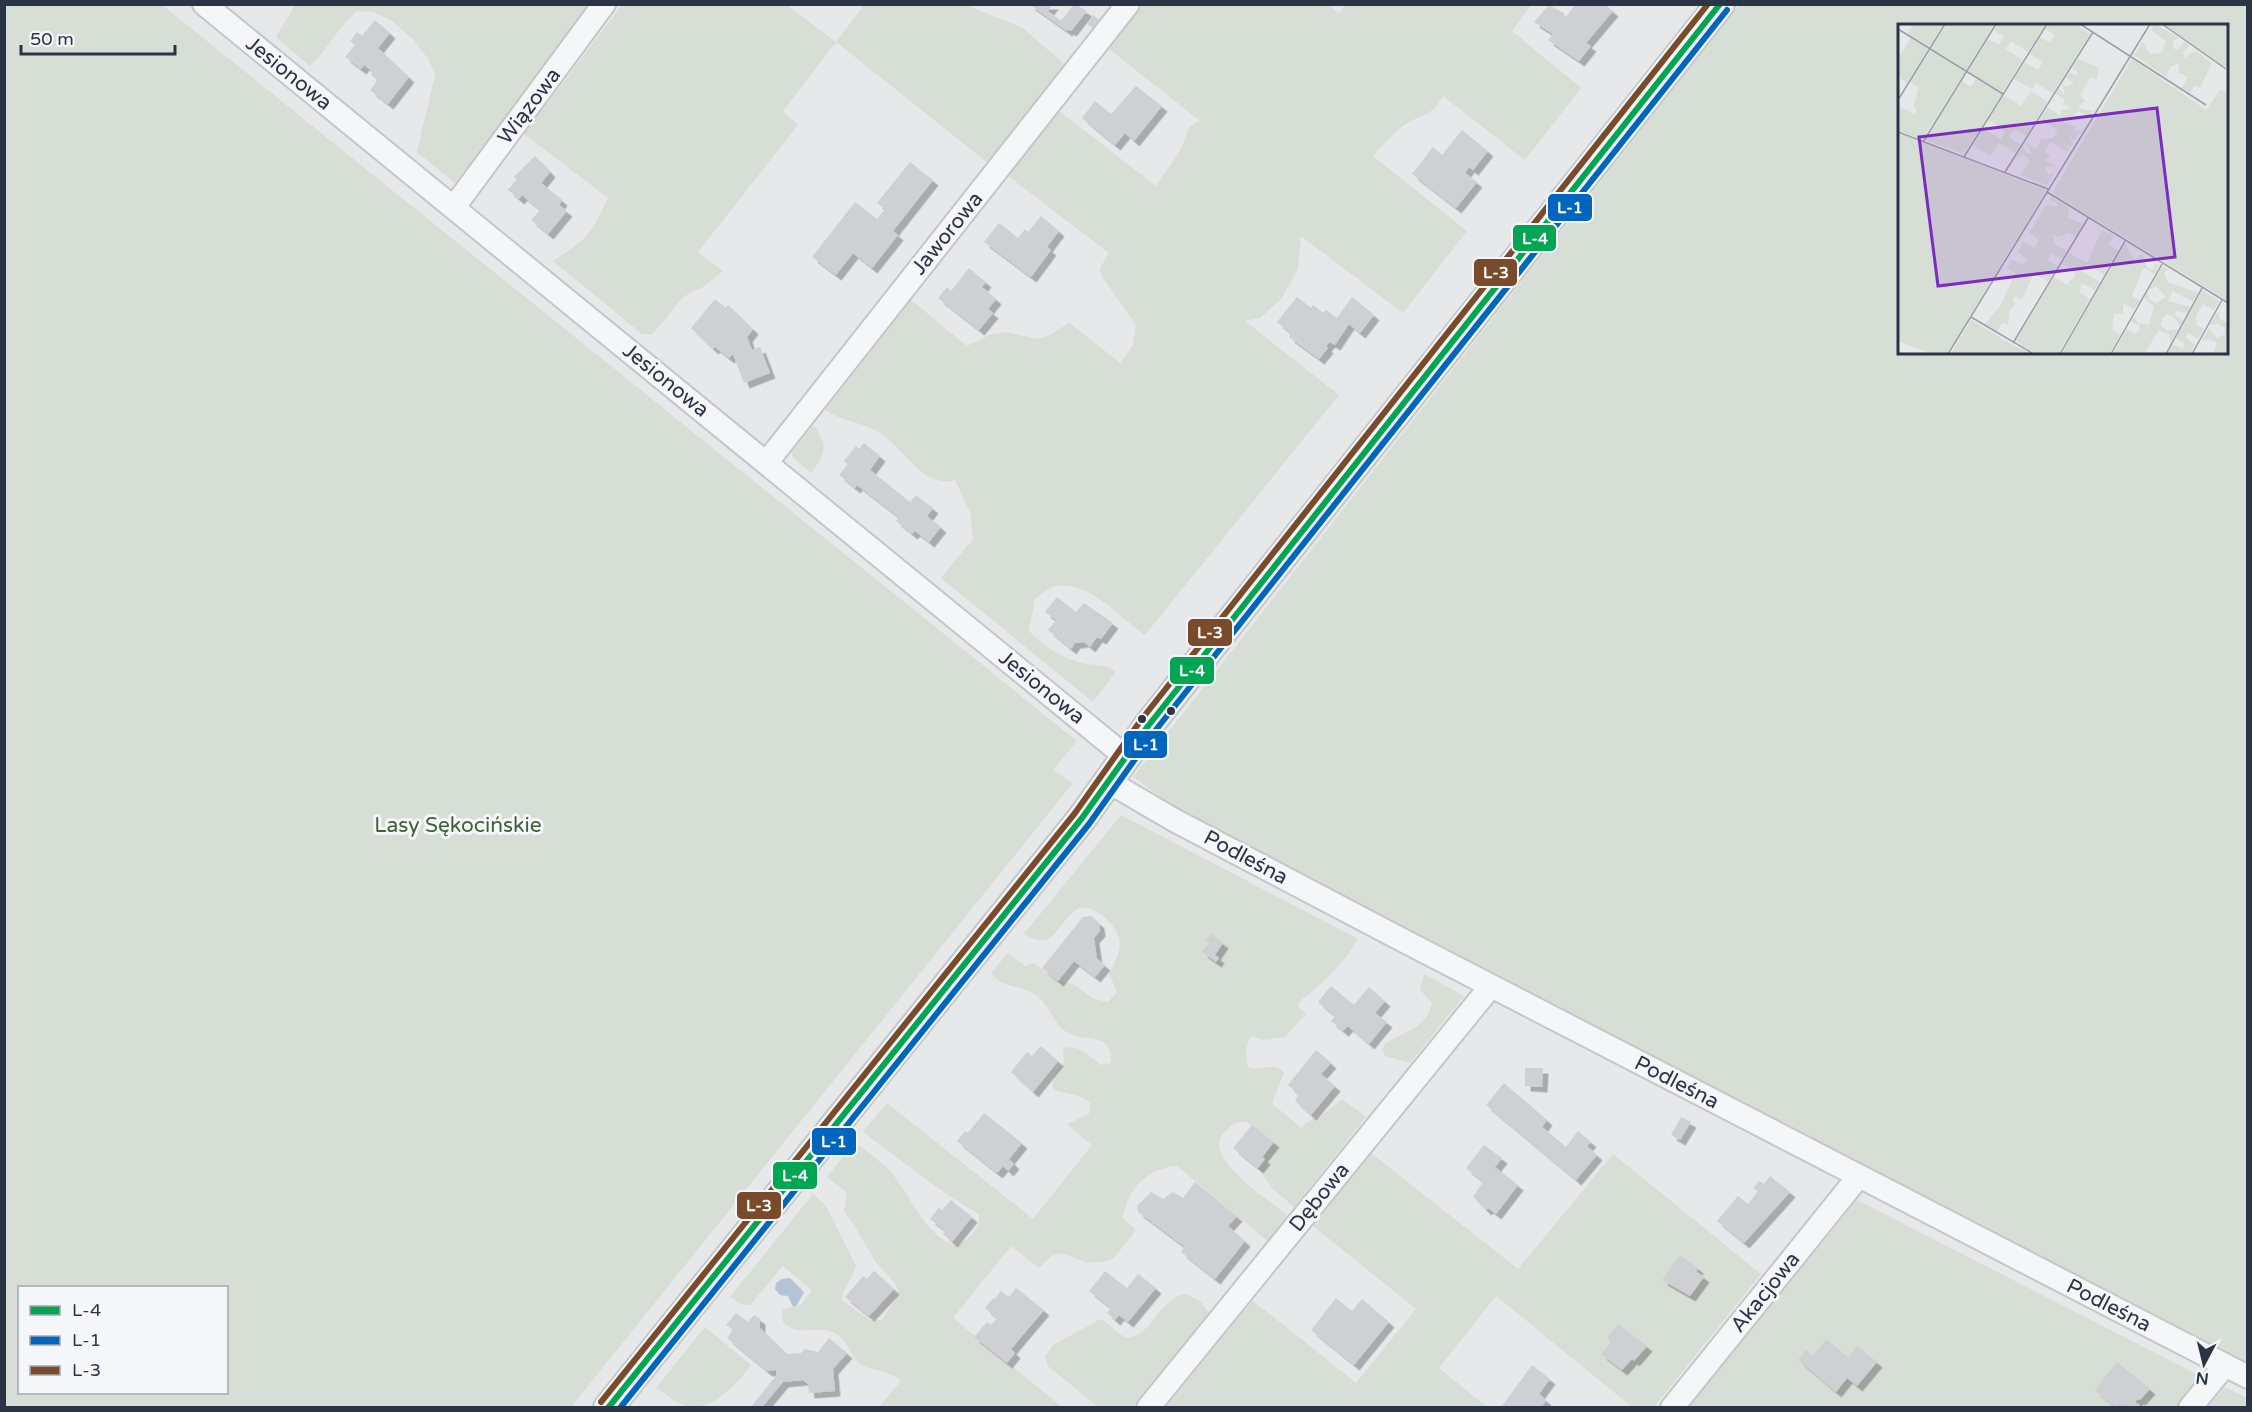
<svg xmlns="http://www.w3.org/2000/svg" width="2252" height="1412" viewBox="0 0 2252 1412" font-family="'Varela Round',sans-serif">
<style>
.green{fill:#d6ded6;fill-rule:evenodd}
.water{fill:#b4c4d5}
.building{fill:#ced0d3;filter:url(#shadow)}
.lines{fill:none;stroke-linecap:round;stroke-linejoin:round}
.minor-casing{stroke:#c4c6c8;stroke-width:26}
.tertiary-casing{stroke:#c4c6c8;stroke-width:32}
.minor{stroke:#f5f6f7;stroke-width:22}
.tertiary{stroke:#f5f6f7;stroke-width:28}
.bus-1-casing{stroke:#f4f6f9;stroke-width:10}
.bus-2-casing{stroke:#f4f6f9;stroke-width:10}
.bus-3-casing{stroke:#f4f6f9;stroke-width:10}
.bus-1{stroke:#00a651;stroke-width:6}
.bus-2{stroke:#0065bd;stroke-width:6}
.bus-3{stroke:#7a4b2a;stroke-width:6}
.bus-dot{fill:#2b3445;stroke:#f4f6f9;stroke-width:2}
.labels{text-anchor:middle;stroke-width:6;stroke-linejoin:round;paint-order:stroke}
.street-label{font-size:21px;fill:#2b3445;stroke:#f4f6f9}
.park-label{font-size:21px;fill:#3f6138;stroke:#f4f6f9}
.inset-road{fill:none;stroke:#9ba0a8;stroke-width:1.5}
.view{fill:#7b2cbf;fill-opacity:0.15;stroke:#7b2cbf;stroke-width:3}
.inset-edge{fill:none;stroke:#2b3445;stroke-width:3}
.line-badge{stroke:#f4f6f9;stroke-width:2}
.badge-label{font-size:16px;text-anchor:middle;font-weight:bold;fill:#fff}
</style>
<defs>
<filter id="shadow"><feDropShadow dx="5.5" dy="5.5" stdDeviation="0" flood-color="#0004"/></filter>
</defs>
<rect width="100%" height="100%" fill="#e6e8ea"/>
<!-- green -->
<path class="green" d="M5,4L162,5L1077,741L1053,770L1073,783L571,1407H5ZM20,1288H226V1392H20Z
M295,5H591L455,183L417,152L435,75L429,60L414,40L392,21L373,12L357,11C339,26 328,49 310,66L276,37Z
M622,5H787L836,42L864,5H966L1023,28L1065,65L988,163L836,42L783,111L798,125L698,252L723,271L703,287L683,297L652,335L642,334L553,261C587,239 591,235 608,198L524,134Z
M1328,5L1339,13L1345,4L1531,5L1512,31L1581,88L1525,160L1443,96C1431,118 1421,113 1403,126C1392,134 1382,146 1373,156L1467,231L1403,313L1301,236L1298,269L1282,298L1260,318L1245,321L1339,395L1145,635C1120,618 1089,580 1055,586C1049,588 1041,595 1035,599L1029,631C1044,647 1061,657 1081,663C1094,666 1106,663 1116,672L1093,702L941,578L973,539L970,512L955,480C921,490 903,444 877,431C860,422 842,421 825,410L911,300L967,346L989,335L1006,332L1038,339L1050,335L1069,323L1122,364V361L1133,345L1136,325L1101,275L1100,268L1109,253L1008,176L1059,111L1156,186L1180,151L1189,128L1199,120L1109,49L1143,5Z
M1739,5H2247V1362L1179,810L1133,777ZM1900,26H2226V352H1900Z
M813,425C829,445 826,453 811,473L793,458L792,452Z
M1121,815L1358,939C1346,960 1328,978 1310,993C1304,998 1301,999 1297,1006L1306,1014L1285,1037L1263,1040L1251,1036C1246,1043 1245,1058 1248,1067C1261,1072 1275,1060 1284,1073L1272,1103L1301,1128L1313,1118H1319L1342,1099L1366,1117L1294,1207L1272,1188L1258,1168L1273,1141L1246,1121C1235,1122 1230,1126 1223,1134C1202,1159 1271,1201 1287,1215L1269,1242L1177,1166C1146,1169 1128,1188 1123,1218L1136,1230L1114,1258L1107,1261L1088,1263L1062,1253L1051,1256L1039,1268L1011,1246L953,1318L1062,1407H879L901,1381C886,1368 868,1372 858,1362C851,1354 847,1342 838,1335C819,1322 796,1340 782,1320L783,1309L801,1305L812,1290L783,1266L750,1305H743L730,1297L813,1194L826,1206L856,1265C854,1277 842,1288 842,1300L870,1320H882L899,1293C895,1278 882,1272 874,1259C864,1242 856,1227 844,1211L847,1193L827,1177L855,1142C869,1153 883,1163 894,1176C912,1199 926,1236 955,1246C968,1240 981,1229 979,1214L946,1194L863,1132L887,1103L1033,1219L1092,1145L1067,1124L1089,1114L1090,1103C1078,1093 1069,1095 1055,1090L1052,1085L1055,1074L1064,1063L1063,1049C1077,1042 1090,1057 1101,1065L1111,1063C1113,1031 1085,1043 1068,1033C1053,1024 1050,1005 1036,995C1020,984 1004,990 991,973L1008,953L1025,966L1034,963L1058,981L1073,984L1094,999L1108,1002L1117,992L1109,974C1121,950 1127,938 1105,918C1097,911 1090,907 1079,908C1055,923 1056,953 1024,934Z
M1424,974L1464,996L1410,1063L1385,1056L1382,1049L1385,1044C1404,1031 1427,1028 1432,1003L1420,990Z
M1371,1153L1518,1269L1613,1154L1761,1274L1654,1407H1632L1496,1296L1439,1368L1487,1407L1165,1408L1252,1300L1356,1383L1416,1309L1312,1225Z
M1857,1200L2202,1377L2177,1407L1688,1408Z
M1186,1294L1201,1302L1210,1314L1133,1407H1098L1048,1366L1045,1357L1053,1345L1097,1321L1102,1319L1125,1338C1155,1336 1158,1297 1186,1294Z
M705,1327L751,1365C740,1381 711,1412 688,1407C677,1404 666,1394 656,1388Z
M2225,1387L2247,1398V1407H2208Z"/>
<!-- water -->
<path class="water" d="M790,1278L804,1292L797,1305L793,1307L788,1296L780,1295L775,1289L776,1283L782,1279Z"/>
<!-- building -->
<path class="building" d="M1029,4H1053L1048,11L1061,21L1074,4L1087,11L1071,31L1068,29L1067,31Z
M1576,4H1604L1613,11L1586,43L1591,46L1579,61L1548,40L1553,34L1534,22L1549,5L1565,14L1563,16L1565,18Z
M1093,15L1099,20L1093,28L1087,24Z
M375,20L390,33L378,48L409,77L388,104L370,90L378,80L371,75L373,72L364,65L361,69L345,57L355,45L350,41L357,32L362,36Z
M1136,86L1162,106L1134,141L1125,133L1115,145L1082,118L1095,101L1111,114Z
M1462,130L1488,151L1473,170L1469,167L1465,173L1477,182L1456,208L1412,174L1433,147L1442,155Z
M535,156L550,172L541,183L562,200L559,205L567,211L548,234L531,220L540,210L522,195L519,199L508,190L517,179L514,177Z
M910,162L933,180L893,231L898,235L872,268L853,253L836,275L812,257L855,202L877,219L885,209L877,203Z
M1041,216L1059,231L1047,247L1051,250L1031,277L984,242L999,223L1018,238L1025,229L1028,232Z
M969,268L986,282L982,287L996,299L988,309L993,313L979,330L938,298L947,287L951,291Z
M1297,297L1311,308L1313,305L1323,313L1326,310L1337,318L1352,297L1374,315L1360,333L1349,324L1335,345L1330,342L1326,346L1328,348L1319,359L1289,337L1291,333L1277,322Z
M715,299L726,308L728,305L753,329L747,337L752,350L760,347L770,373L744,383L733,354L729,358L715,347L713,349L691,328Z
M864,443L880,456L870,470L910,502L916,495L933,508L927,516L941,527L929,542L915,531L912,534L896,521L899,517L857,485L855,488L839,475L848,464L844,461L856,446L859,449Z
M1057,597L1076,612L1084,603L1113,623L1101,639L1097,637L1090,647L1084,642L1075,643L1071,649L1048,630L1056,620L1045,612Z
M1091,916L1099,923L1100,931L1094,938L1097,959L1105,965L1095,977L1074,961L1058,981L1042,968L1083,917Z
M1211,934L1223,943L1215,955L1219,958L1216,962L1202,952L1209,943L1206,940Z
M1331,986L1354,1005L1369,987L1385,1001L1375,1013L1387,1022L1369,1044L1348,1026L1343,1031L1331,1021L1335,1016L1318,1002Z
M1041,1046L1058,1061L1033,1092L1011,1072L1027,1052L1032,1056Z
M1316,1050L1331,1063L1321,1074L1335,1086L1311,1115L1295,1101L1298,1096L1295,1093L1296,1092L1288,1085Z
M1525,1068H1543L1542,1087L1525,1086Z
M1504,1083L1547,1120L1542,1127L1566,1147L1578,1131L1591,1142L1587,1146L1597,1155L1576,1180L1486,1105Z
M984,1113L1022,1143L1009,1159L1014,1164L1008,1171L1003,1166L997,1173L957,1141L965,1131L968,1133Z
M1681,1117L1691,1122L1680,1140L1671,1135Z
M1252,1125L1274,1142L1262,1157L1265,1159L1258,1168L1233,1148Z
M1484,1145L1502,1158L1490,1174L1496,1168L1518,1185L1496,1214L1488,1208L1486,1210L1473,1197L1483,1182L1466,1168Z
M1770,1176L1790,1192L1744,1243L1717,1221L1738,1196L1748,1204L1758,1191L1753,1188L1759,1181L1764,1184Z
M1195,1182L1237,1216L1228,1226L1245,1241L1215,1279L1181,1252L1185,1247L1138,1212L1137,1206L1151,1192L1163,1199L1173,1192L1183,1198Z
M951,1200L972,1217L952,1242L943,1234L946,1231L930,1219L939,1207L942,1210Z
M1680,1255L1698,1268L1696,1271L1704,1277L1690,1296L1662,1280Z
M874,1271L894,1289L869,1316L845,1297L863,1276L867,1279Z
M1105,1271L1127,1288L1138,1274L1156,1288L1128,1322L1119,1315L1115,1320L1107,1313L1111,1308L1089,1291Z
M1016,1288L1044,1310L1011,1349L1015,1353L1007,1363L974,1337L987,1322L991,1325L997,1318L985,1308L993,1298L995,1299L1001,1291L1009,1297Z
M1336,1298L1352,1311L1362,1299L1389,1322L1354,1365L1311,1330Z
M736,1313L748,1322L754,1315L760,1319V1328L787,1354L801,1353L805,1349L818,1352L829,1338L847,1353L833,1369L835,1391L809,1393L808,1384L803,1380L783,1382L763,1406L765,1408H750L776,1376V1370L767,1371L727,1338L733,1330L726,1325Z
M1618,1324L1647,1346L1634,1361L1632,1359L1622,1370L1601,1354L1610,1343L1608,1337Z
M1826,1339L1848,1357L1857,1346L1877,1362L1857,1386L1847,1378L1836,1392L1798,1360L1806,1350L1813,1356Z
M2117,1362L2150,1389L2140,1400L2138,1399L2135,1402L2140,1405L2138,1408L2119,1405L2115,1408L2095,1390Z
M1532,1365L1550,1379L1539,1394L1546,1400L1541,1408H1504L1502,1406Z"/>
<g class="lines">
<!-- minor casing -->
<g class="minor-casing">
<path id="minor" d="M204,4L1126,757
M454,207L604,4
M767,462L1128,4
M1109,782L1174,820L1408,943L2248,1377
M1148,1408L1491,986
M1672,1408L1859,1176
M2190,1408L2225,1365"/>
</g>
<!-- tertiary casing -->
<g class="tertiary-casing">
<path id="tertiary" d="M608,1408L1082,818L1148,726L1720,4"/>
</g>
<!-- minor -->
<use href="#minor" class="minor"/>
<!-- tertiary -->
<use href="#tertiary" class="tertiary"/>
<!-- bus-1 casing -->
<g class="bus-1-casing">
<path id="bus-1" d="M608,1408L1082,818L1148,726L1720,4"/>
</g>
<!-- bus-2 casing -->
<g class="bus-2-casing">
<path id="bus-2" d="M620,1408L1089,824L1155,731L1727,10"/>
</g>
<!-- bus-3 casing -->
<g class="bus-3-casing">
<path id="bus-3" d="M601,1402L1075,813L1141,720L1708,4"/>
</g>
<!-- bus-1 -->
<use href="#bus-1" class="bus-1"/>
<!-- bus-2 -->
<use href="#bus-2" class="bus-2"/>
<!-- bus-3 -->
<use href="#bus-3" class="bus-3"/>
</g>
<!-- markers -->
<g class="bus-dot">
<circle cx="1171" cy="711" r="5"/>
<circle cx="1142" cy="719" r="5"/>
</g>
<g class="labels">
<!-- street labels -->
<g class="street-label">
<text transform="translate(289 73) rotate(39)" y="7">Jesionowa</text>
<text transform="translate(529 106) rotate(-53)" y="7">Wiązowa</text>
<text transform="translate(947 233) rotate(-51)" y="7">Jaworowa</text>
<text transform="translate(666 380) rotate(39)" y="7">Jesionowa</text>
<text transform="translate(1042 687) rotate(39)" y="7">Jesionowa</text>
<text transform="translate(1246 857) rotate(28)" y="7">Podleśna</text>
<text transform="translate(1677 1082) rotate(27)" y="7">Podleśna</text>
<text transform="translate(1319 1197) rotate(-51)" y="7">Dębowa</text>
<text transform="translate(1765 1292) rotate(-51)" y="7">Akacjowa</text>
<text transform="translate(2109 1305) rotate(27)" y="7">Podleśna</text>
</g>
<!-- park labels -->
<g class="park-label">
<text x="458" y="832">Lasy Sękocińskie</text>
</g>
</g>
<!-- overview -->
<g transform="translate(1898 24)">
<rect width="330" height="330" fill="#e6e8ea"/>
<path d="M16,0H45L31,23L9,10ZM49,0H96L68,46L33,25ZM100,0H147L130,28L113,17L108,25L125,36L104,69L70,48L90,15L101,21L106,13L96,6ZM151,0H177L192,10L155,69L138,59L134,65L116,55L127,38L140,46L145,38L132,30L142,13L152,19L157,11L148,5ZM257,0L281,14L275,17L276,25L280,26L286,18L291,22L285,28L286,34L297,27L314,39L302,64L298,61L292,69L284,64L290,53L280,48L281,39L272,43L268,53L236,31L245,18L252,30L264,29L268,17L253,6ZM266,0H330V43L322,41ZM13,14L30,25L9,59L0,53V28L3,30ZM33,26L67,48L24,115L0,107V82L17,90L19,86L15,83L21,64L12,58ZM180,35L201,44L199,55L192,54L182,71L189,79L185,78L180,84L195,87L191,93L181,87L165,98L177,103L178,109L184,105L176,117L167,105L175,119L172,123L159,115L172,125L169,128L153,118L147,126L152,132L147,136L160,143L147,142L150,151L157,148L149,161L122,151L132,137L126,131L119,133L125,122L128,129H134L127,118L139,125L143,115L155,114L160,106L142,95L150,83L161,92L165,85L172,86L168,80L165,83L167,76L158,70L161,65L167,71L164,60L169,63L176,59L168,53L172,48L178,52L179,48L174,45ZM234,35L308,86L322,66L328,68L330,52V277L154,169ZM78,55L104,70L66,130L27,116L64,57L73,63ZM133,67L150,78L128,112L116,105L111,113L123,121L118,129L101,119L92,132L75,121L85,105L103,115L107,107L90,96L106,71L123,82ZM0,109L148,166L49,330H35L0,317ZM153,173L171,184L170,194L185,200L177,213L171,209L160,213L154,210L157,221L169,227L164,235L153,229L150,236L160,242L150,258L136,249L124,276L117,272L115,276L117,281L112,285L110,300L104,299L99,307L87,300L102,282L117,250L109,244L114,236L124,241L130,235L120,228L125,218L137,224L141,215L131,209L148,181L160,183L159,179L151,176ZM204,206L216,212L211,220L220,226L206,250L189,240L184,247L202,258L197,266L184,259L181,268L192,275L160,330H137L118,317L156,253L169,261L177,251L176,245L164,240L171,229L189,239ZM227,219L236,236L244,230L249,244L255,246L257,239L261,241L256,250L247,244L244,247L234,272L242,277L236,285L225,279V289L216,290L214,306L222,311L212,330H163ZM264,242L270,246L266,249L270,258L300,269L295,278L275,267L270,277L292,283L289,289L278,287L277,292L285,296L282,302L276,293L268,290L265,294L263,301L269,307L280,305L273,318L271,311L261,306L246,330H215L229,305L238,310L241,307L242,302L233,297L236,292L240,299L251,301L256,283L246,274L250,267L251,275L259,279L268,273L259,263L251,265ZM304,266L321,277L316,286L305,280L298,292L299,301L306,305L300,315L290,309L288,314L297,321L292,330H269L274,320L285,325L286,319L277,314ZM320,288L322,295L330,299V330H315L319,319L311,315L304,317L311,304L319,314L327,310V305L321,300L312,301ZM73,296L116,322L135,330H53Z" fill="#d6ded6"/>
<path class="inset-road" d="M182,0L308,81M264,0L328,45M0,5L105,70M0,76L47,0M0,108L150,165M25,118L98,0M66,133L149,0M107,148L195,8M149,168L330,279M73,293L136,330M115,319L190,194M50,330L252,0M162,330L227,217M213,330L264,240M268,330L304,264M294,330L324,276"/>
<path class="view" d="M259,84L277,233L40,262L21,113Z"/>
<rect width="330" height="330" class="inset-edge"/>
</g>
<g class="line-badge">
<rect x="1547" y="193" width="46" height="29" rx="6" fill="#0065bd"/>
<rect x="1512" y="224" width="45" height="28" rx="6" fill="#00a651"/>
<rect x="1473" y="258" width="45" height="29" rx="6" fill="#7a4b2a"/>
<rect x="1187" y="618" width="46" height="29" rx="6" fill="#7a4b2a"/>
<rect x="1169" y="656" width="46" height="29" rx="6" fill="#00a651"/>
<rect x="1123" y="730" width="45" height="29" rx="6" fill="#0065bd"/>
<rect x="811" y="1127" width="46" height="29" rx="6" fill="#0065bd"/>
<rect x="772" y="1161" width="46" height="29" rx="6" fill="#00a651"/>
<rect x="736" y="1191" width="46" height="29" rx="6" fill="#7a4b2a"/>
</g>
<g class="badge-label">
<text x="1570" y="213">L-1</text>
<text x="1535" y="244">L-4</text>
<text x="1496" y="278">L-3</text>
<text x="1210" y="638">L-3</text>
<text x="1192" y="676">L-4</text>
<text x="1146" y="750">L-1</text>
<text x="834" y="1147">L-1</text>
<text x="795" y="1181">L-4</text>
<text x="759" y="1211">L-3</text>
</g>
<!-- border -->
<rect width="2252" height="1412" fill="none" stroke="#2b3445" stroke-width="12"/>
<!-- legend -->
<rect x="18" y="1286" width="210" height="108" fill="#f4f6f9" stroke="#a4a8b1" stroke-width="1.5"/>
<rect x="30" y="1306" width="30" height="9" fill="#00a651" stroke="#a4a8b1" stroke-width="1.5"/>
<text x="72" y="1316" font-size="18" fill="#2b3445">L-4</text>
<rect x="30" y="1336" width="30" height="9" fill="#0065bd" stroke="#a4a8b1" stroke-width="1.5"/>
<text x="72" y="1346" font-size="18" fill="#2b3445">L-1</text>
<rect x="30" y="1366" width="30" height="9" fill="#7a4b2a" stroke="#a4a8b1" stroke-width="1.5"/>
<text x="72" y="1376" font-size="18" fill="#2b3445">L-3</text>
<!-- north arrow -->
<g transform="translate(2204 1364) rotate(187)" stroke="#f4f6f9" stroke-width="4.5" paint-order="stroke">
<path d="M0-4.5L10 22L0 15L-10 22Z" fill="#2b3445"/>
<text y="-9" font-size="16" font-weight="bold" text-anchor="middle" fill="#2b3445">N</text>
</g>
<!-- scale -->
<path d="M21 45v9h154v-9" fill="none" stroke="#2b3445" stroke-width="3"/>
<text x="30" y="45" font-size="18" fill="#2b3445" stroke="#f4f6f9" stroke-width="4.5" paint-order="stroke">50 m</text>
</svg>
